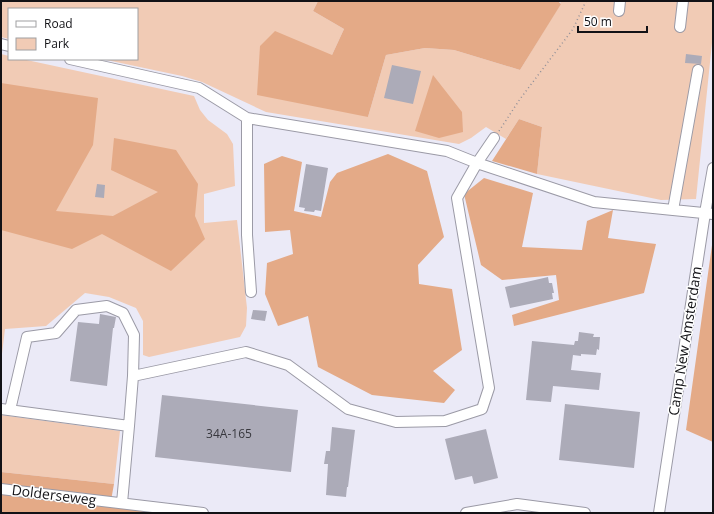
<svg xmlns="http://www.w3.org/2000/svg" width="714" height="514" viewBox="0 0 714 514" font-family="'Open Sans',sans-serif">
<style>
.green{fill:#f1cbb5}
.forest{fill:#e4aa87}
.building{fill:#acabb8}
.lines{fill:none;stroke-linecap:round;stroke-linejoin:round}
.minor-casing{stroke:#9b9aa6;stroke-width:12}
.path{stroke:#919099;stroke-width:1.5;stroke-dasharray:1 3;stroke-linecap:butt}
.minor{stroke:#fff;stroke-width:10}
.labels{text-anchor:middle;stroke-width:3;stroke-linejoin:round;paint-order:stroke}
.number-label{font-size:12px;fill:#38383e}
.street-label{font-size:14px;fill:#121216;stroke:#fff}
</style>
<rect width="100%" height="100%" fill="#ebeaf7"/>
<!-- green -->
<path class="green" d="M1,1H318L313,11L344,29L332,55L368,117L386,55L425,48L454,50L520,70L561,3L558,1H713V33L696,199L661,200L537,174L542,127L519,119L506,139L486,127L471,138L459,144L266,112L202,82L182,76L102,59H137V9H9V39L1,37Z
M1,54L9,56V59H22L194,96L200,110L208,120L227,134L233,144L235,186L204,194V223L237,220L247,308L246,326L240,337L149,357L143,355V321L136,308L109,297L85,293L46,326L5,329L1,362Z
M1,415L120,431L114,484L1,472Z"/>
<!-- forest -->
<path class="forest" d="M318,1H558L561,4L520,70L454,50L425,48L386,55L368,117L257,95L260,46L275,31L332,55L344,29L313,11Z
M433,75L462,112L463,132L439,138L415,131Z
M1,83L98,98L93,145L56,211L113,216L158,192L111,170L114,138L176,150L198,184L195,216L205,239L171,271L102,234L72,249L1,230Z
M519,119L542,127L537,174L492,161Z
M388,154L427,171L444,237L418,265L419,284L452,289L462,350L433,371L455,390L444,403L372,395L318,367L308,316L278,326L265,294L267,263L293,254L290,230L265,232L264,164L282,156L302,162L294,211L321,217L330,182L337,173Z
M484,178L533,193L522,247L582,250L587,221L613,210L608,238L656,244L644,293L514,326L512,315L559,300L556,275L502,280L481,265L464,194Z
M713,238V442L686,430Z
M1,472L114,484L110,506L163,513H1Z"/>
<!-- building -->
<path class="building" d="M686,54L702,56L701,64L685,63Z
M392,65L421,71L413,104L384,98Z
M306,164L328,168L321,211L315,210L314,212L304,211L305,208L299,207Z
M97,184L105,185L104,198L95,197Z
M548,277L549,283H552L554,293H552L553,299L510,308L505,287Z
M253,310L267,311L265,321L251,319Z
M100,314L116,317L114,328H113L107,386L70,381L78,322L99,324Z
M579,332L594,334L593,337H600L599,350L597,349L596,355L581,354V356L573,355L571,370L601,373L599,390L553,386L551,402L526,400L532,341L574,345L575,341H578Z
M162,395L298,410L291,472L155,457Z
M565,404L640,412L634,468L559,460Z
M332,427L355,430L348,487H347L346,497L326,495L328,464H324L326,451H330Z
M486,429L498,478L474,484L472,476L455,480L445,439Z"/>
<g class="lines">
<!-- minor casing -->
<g class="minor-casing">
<path id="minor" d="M619,11L620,1
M680,27L683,1
M1,44L9,46
M70,59L199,88L247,118L447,151L477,163L594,202L673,210
M698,70L673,210L713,214
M247,118V235L251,292
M1,409L129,426L122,503
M10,410L27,337L56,333L76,310L107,306L123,313L134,335L133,376
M129,426L133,376L246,352L288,365L348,409L396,422L445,421L482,409L489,388L457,198L477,163L494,138
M1,489L203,513
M466,513L517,504L585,513
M659,513L705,213L713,168"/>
</g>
<!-- path -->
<path class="path" d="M499,131L520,99L573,29L586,1"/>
<!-- minor -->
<use href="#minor" class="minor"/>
</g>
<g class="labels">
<!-- number labels -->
<g class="number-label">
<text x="229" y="438">34A-165</text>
</g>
<!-- street labels -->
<g class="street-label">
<text transform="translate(685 341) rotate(-81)" y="5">Camp New Amsterdam</text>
<text transform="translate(54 495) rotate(7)" y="5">Dolderseweg</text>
</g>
</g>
<!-- border -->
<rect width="714" height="514" fill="none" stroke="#121216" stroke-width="4"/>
<!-- legend -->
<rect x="8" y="8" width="130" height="52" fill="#ffffff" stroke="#a0a0a2"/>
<rect x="16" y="21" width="20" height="6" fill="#ffffff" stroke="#a0a0a2"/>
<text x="44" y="28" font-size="12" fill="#121216">Road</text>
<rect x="16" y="38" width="20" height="12" fill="#f1cbb5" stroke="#a0a0a2"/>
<text x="44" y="48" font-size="12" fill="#121216">Park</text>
<!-- scale -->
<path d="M578 26v6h69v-6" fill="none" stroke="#121216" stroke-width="2"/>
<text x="584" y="26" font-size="12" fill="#121216" stroke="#ffffff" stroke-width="3" paint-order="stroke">50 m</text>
</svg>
